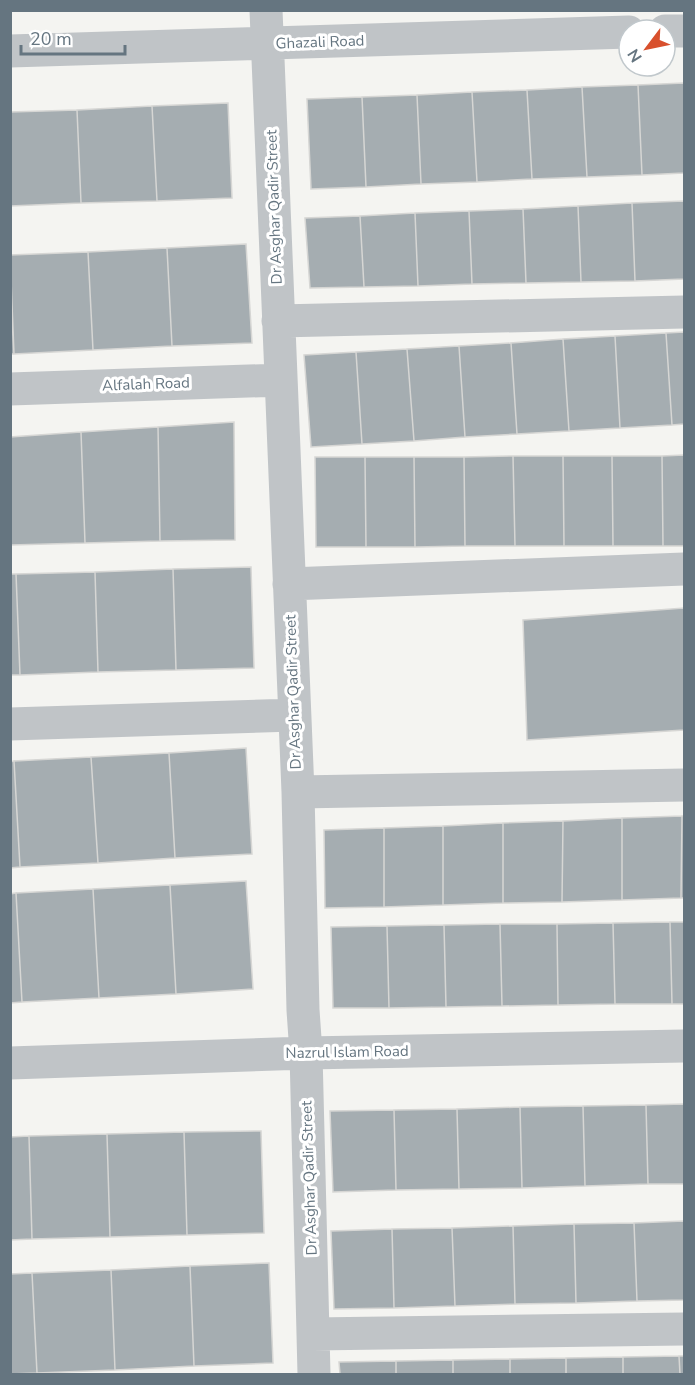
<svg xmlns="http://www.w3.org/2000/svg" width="695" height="1385" viewBox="0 0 695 1385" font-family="'Nunito Sans',sans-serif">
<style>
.building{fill:#a5adb1;stroke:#d6d6d4;stroke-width:1.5}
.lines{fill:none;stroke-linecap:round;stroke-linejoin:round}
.street{stroke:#c0c4c7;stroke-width:33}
.labels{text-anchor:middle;stroke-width:6;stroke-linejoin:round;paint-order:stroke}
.street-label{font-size:15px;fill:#657580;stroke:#fff}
</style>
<rect width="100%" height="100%" fill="#f4f4f1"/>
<!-- building -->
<path class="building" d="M684,83V173L642,175L638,85Z
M638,85L642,175L587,177L582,87Z
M582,87L587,177L532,179L527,90Z
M527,90L532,179L477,182L472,92Z
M472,92L477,182L421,184L417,95Z
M417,95L421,184L366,187L362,97Z
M362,97L366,187L311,189L307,99Z
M228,103L232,198L157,201L152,106Z
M152,106L157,201L81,203L77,110Z
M77,110L81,203L10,206V112Z
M684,201V279L635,281L632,203Z
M632,203L635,281L581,282L578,206Z
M578,206L581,282L526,283L523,209Z
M523,209L526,283L472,284L469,211Z
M469,211L472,284L418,286L415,213Z
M415,213L418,286L364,287L360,216Z
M360,216L364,287L310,288L305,218Z
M246,244L252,343L172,346L167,248Z
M167,248L172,346L93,350L88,252Z
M88,252L93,350L14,354L10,255Z
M10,283L14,354H10Z
M684,332V424L672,425L666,333Z
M666,333L672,425L620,428L615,336Z
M615,336L620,428L569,431L563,339Z
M563,339L569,431L517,434L511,343Z
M511,343L517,434L465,437L459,346Z
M459,346L465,437L414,441L407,349Z
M407,349L414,441L362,444L356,352Z
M356,352L362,444L311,447L304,355Z
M234,422L235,540L160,541L158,427Z
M158,427L160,541L85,543L81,432Z
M81,432L85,543L11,545L10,437Z
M684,455V546H663L662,456Z
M513,456H563L564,546H515Z
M513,456L515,546H465L464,457Z
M563,456H612L613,546H564Z
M612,456H662L663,546H613Z
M315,457H365L366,547H316Z
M365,457H414L415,547H366Z
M414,457H464L465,546L415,547Z
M251,567L254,668L176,670L173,569Z
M173,569L176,670L98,672L95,572Z
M95,572L98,672L20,675L16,574Z
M10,574H16L20,675H10Z
M684,608V730L527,740L523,620Z
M246,748L252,854L175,858L169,753Z
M169,753L175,858L98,863L91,757Z
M91,757L98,863L20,867L14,761Z
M14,761L20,867L10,868V762Z
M682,816H684V898H681Z
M682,816L681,898L622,900V818Z
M622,818V900L562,902L563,821Z
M563,821L562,902L503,903V823Z
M503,823V903L443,905V826Z
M443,826V905L384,907V828Z
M384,828V907L325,908L324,830Z
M246,881L253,989L176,994L170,885Z
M170,885L176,994L99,998L93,889Z
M93,889L99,998L22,1002L16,893Z
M16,893L22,1002L10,1003V894Z
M670,922H684V1004H672Z
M670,922L672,1004H615L613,923Z
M613,923L615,1004L558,1005L557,924Z
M500,924H557L558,1005L502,1006Z
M500,924L502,1006L446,1007L444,925Z
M444,925L446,1007L389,1008L387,926Z
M387,926L389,1008H333L331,927Z
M684,1104V1184H648L646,1105Z
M646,1105L648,1184L585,1186L583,1106Z
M583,1106L585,1186L522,1188L520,1107Z
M520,1107L522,1188L459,1189L457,1109Z
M457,1109L459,1189L396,1190L394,1110Z
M394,1110L396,1190L333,1192L330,1111Z
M261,1131L264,1233L187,1235L184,1132Z
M184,1132L187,1235L110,1237L107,1134Z
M107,1134L110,1237L32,1239L29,1136Z
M29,1136L32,1239L10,1240V1137Z
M684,1221V1300L637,1301L634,1223Z
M634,1223L637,1301L576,1303L574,1224Z
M574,1224L576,1303L515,1304L513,1226Z
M513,1226L515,1304L455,1306L452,1228Z
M452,1228L455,1306L394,1308L392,1229Z
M392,1229L394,1308L334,1309L331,1231Z
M269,1263L273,1363L194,1366L190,1266Z
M190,1266L194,1366L115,1370L111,1270Z
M111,1270L115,1370L37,1373L32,1273Z
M32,1273L37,1373L10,1374V1274Z
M679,1356H684V1374H680Z
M679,1356L680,1374H623V1357Z
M623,1357V1374H566V1358Z
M566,1358V1374H510V1359Z
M510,1359V1374H453V1360Z
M453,1360V1374H396V1361Z
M396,1361V1374H340L339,1362Z"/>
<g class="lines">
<!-- street -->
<path class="street" d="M266,10L298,792L303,1010L306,1053L314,1374
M665,31H684
M10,51L629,32
M278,321L684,312
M10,389L281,380
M289,584L684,569
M10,724L294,715
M298,792L684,785
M10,1063L306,1053L684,1046
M313,1334L684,1329"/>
</g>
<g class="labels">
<!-- street labels -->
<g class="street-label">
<text transform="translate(320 42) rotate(-2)" y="5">Ghazali Road</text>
<text transform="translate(274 207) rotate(-92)" y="5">Dr Asghar Qadir Street</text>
<text transform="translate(146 384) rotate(-2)" y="5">Alfalah Road</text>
<text transform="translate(293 692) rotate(-92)" y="5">Dr Asghar Qadir Street</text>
<text transform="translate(347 1052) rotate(-1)" y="5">Nazrul Islam Road</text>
<text transform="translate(309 1178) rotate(-92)" y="5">Dr Asghar Qadir Street</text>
</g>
</g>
<!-- border -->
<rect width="695" height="1385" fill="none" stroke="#657580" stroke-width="24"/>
<!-- north arrow -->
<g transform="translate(647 48) rotate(238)"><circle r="28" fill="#ffffff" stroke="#c1c8cc" stroke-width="1.5"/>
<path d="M0-4.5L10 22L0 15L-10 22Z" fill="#d8502d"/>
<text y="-9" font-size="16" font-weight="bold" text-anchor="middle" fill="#657580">N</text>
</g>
<!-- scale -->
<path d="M21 45v9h104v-9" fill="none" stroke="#657580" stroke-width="3"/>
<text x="30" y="45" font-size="18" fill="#657580" stroke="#ffffff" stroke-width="4.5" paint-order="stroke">20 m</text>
</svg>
